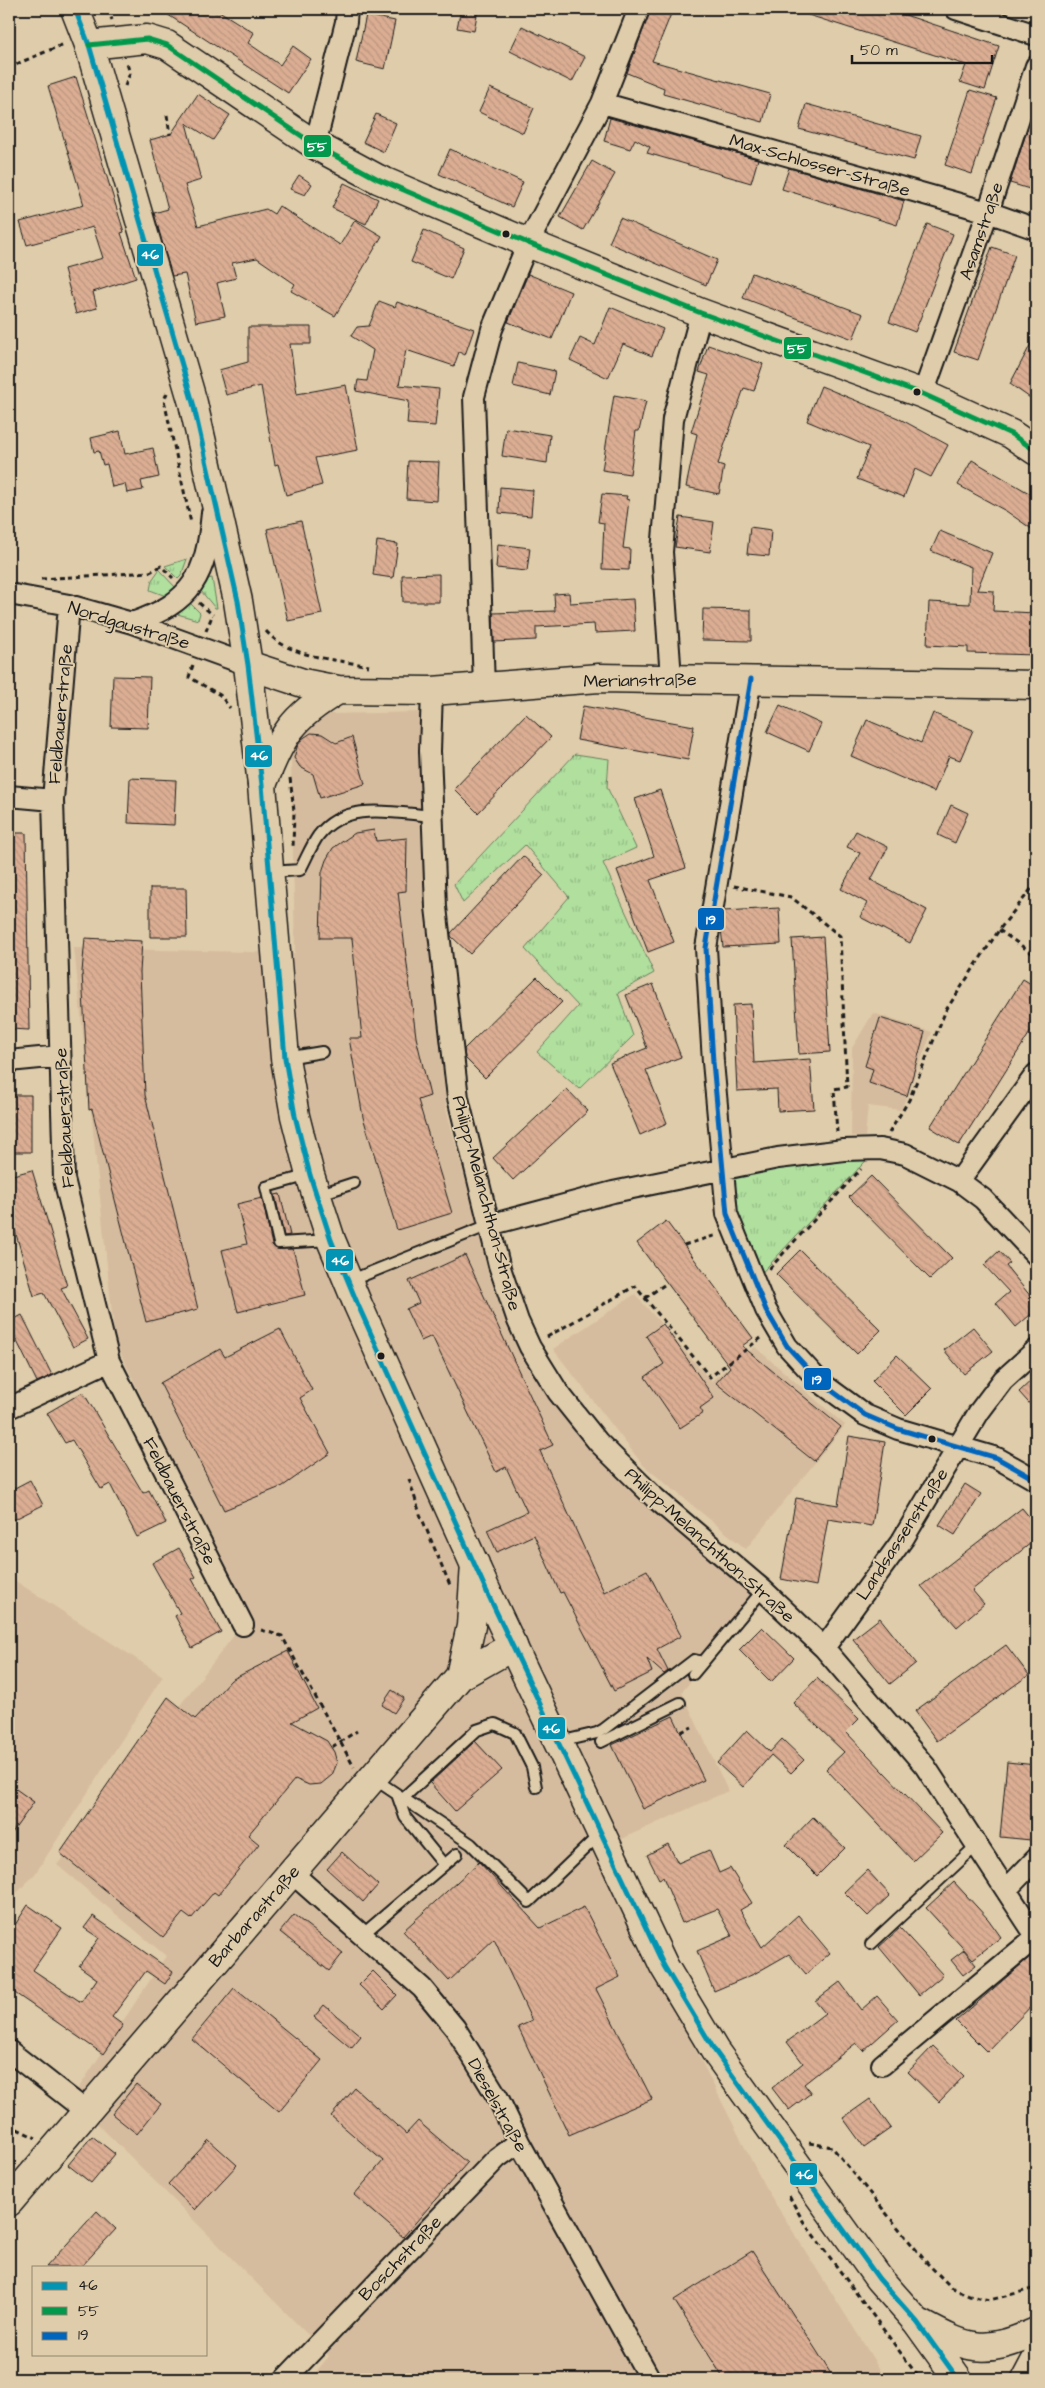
<svg xmlns="http://www.w3.org/2000/svg" width="1045" height="2388" viewBox="0 0 1045 2388" font-family="'Architects Daughter',sans-serif">
<style>
.built{fill:#d6bc9e}
.grass{fill:url(#grass-tufts);stroke:#667e5d}
.building{fill:url(#building-back-hatch);stroke:#1c1c1c}
.lines{fill:none;stroke-linecap:round;stroke-linejoin:round}
.lane-casing{stroke:#1c1c1c;stroke-width:14}
.street-casing{stroke:#1c1c1c;stroke-width:24}
.secondary-casing{stroke:#1c1c1c;stroke-width:31}
.primary-casing{stroke:#1c1c1c;stroke-width:31}
.path{stroke:#1c1c1c;stroke-width:3;stroke-dasharray:5 4;stroke-linecap:butt}
.lane{stroke:#dfccaa;stroke-width:10}
.street{stroke:#dfccaa;stroke-width:20}
.secondary{stroke:#dfccaa;stroke-width:28}
.primary{stroke:#dfccaa;stroke-width:28}
.bus-1-casing{stroke:#dfccaa;stroke-width:9}
.bus-2-casing{stroke:#dfccaa;stroke-width:9}
.bus-3-casing{stroke:#dfccaa;stroke-width:9}
.bus-1{stroke:#0494b3;stroke-width:5}
.bus-2{stroke:#03984c;stroke-width:5}
.bus-3{stroke:#0065bd;stroke-width:5}
.bus-dot{fill:#1c1c1c;stroke:#dfccaa;stroke-width:2}
.labels{text-anchor:middle;stroke-width:4;stroke-linejoin:round;paint-order:stroke}
.street-label{font-size:18px;fill:#1c1c1c;stroke:#dfccaa}
.line-badge{stroke:#dfccaa;stroke-width:2}
.badge-label{font-size:14px;text-anchor:middle;font-weight:bold;fill:#fff}
</style>
<defs>
<pattern id="grass-tufts" width="24" height="20" patternUnits="userSpaceOnUse" patternTransform="scale(1.25)"><rect width="24" height="20" fill="#b0df9e"/><path d="M3 7l-1-3M5 7V3M7 7l1-3M15 17l-1-3M17 17v-4M19 17l1-3" fill="none" stroke="#97bf88"/></pattern>
<pattern id="building-back-hatch" width="6" height="6" patternUnits="userSpaceOnUse" patternTransform="scale(1.25)"><rect width="6" height="6" fill="#dbae93"/><path d="M-1 5l2 2M0 0l6 6M5-1l2 2" fill="none" stroke="#bb957e"/></pattern>
</defs>
<rect width="100%" height="100%" fill="#dfccaa"/>
<filter id="ink" filterUnits="userSpaceOnUse"><feTurbulence type="fractalNoise" baseFrequency=".02" numOctaves="2"/><feDisplacementMap in="SourceGraphic" scale="10" xChannelSelector="R" yChannelSelector="G"/><feConvolveMatrix kernelMatrix="1 2 1 2 8 2 1 2 1" color-interpolation-filters="sRGB"/></filter>
<g filter="url(#ink)">
<!-- built -->
<path class="built" d="M424,712L422,778L446,1108L498,1300L526,1362L564,1416L649,1504L758,1596L682,1692L728,1791L630,1835L596,1853L765,2187L886,2379H310L329,2356L72,2098L166,1956L57,1865L248,1617L115,1342L74,948L295,953L291,759L301,731L313,719L328,714Z
M873,1013L932,1032L901,1110L868,1106L865,1137L851,1136L852,1048Z
M635,1294L711,1381L755,1347L845,1425L746,1549L643,1465L553,1349Z
M9,1577L163,1676L35,1874L9,1901Z"/>
<!-- grass -->
<path class="grass" d="M187,559L181,576L178,579L165,566Z
M159,570L177,589L166,596L150,590L152,580Z
M212,578L217,608H215L201,591L207,579Z
M190,603L200,613L198,620L174,613Z
M575,754L609,759L607,787L636,848L603,863L654,973L618,993L633,1036L579,1089L537,1052L578,1006L525,949L569,897L525,845L463,903L454,884Z
M874,1152L756,1279L725,1172Z"/>
<!-- building -->
<path class="building" d="M159,9H216L254,33L248,43L280,65L293,46L311,59L288,93Z
M461,9H478L474,31L457,28Z
M651,9H673L652,61L770,94L763,122L663,94L664,88L627,73Z
M799,9H887L999,46L985,90L960,82L966,65L799,12Z
M366,15L395,21L385,69L356,62Z
M522,26L585,57L572,82L510,51Z
M76,77L124,232L121,233L136,278L93,292L97,308L76,314L64,269L103,258L93,227L27,245L20,222L84,205L48,86Z
M490,88L534,108L523,133L479,112Z
M970,90L997,98L972,174L945,165Z
M198,94L230,115L213,140L186,123L201,180L185,185L198,226L266,209L274,214L279,206L340,245L355,220L382,236L335,316L291,291L295,284L257,258L232,263L236,278L217,283L225,316L196,322L185,274L172,276L154,213L168,209L150,140L171,134Z
M806,104L921,136L914,160L799,129Z
M1033,112H1036V191L1010,183Z
M376,114L396,123L384,152L363,142Z
M610,118L758,159L751,183L647,153L650,147L635,139L630,149L604,141Z
M450,149L523,182L512,207L439,174Z
M592,161L615,174L583,230L560,217Z
M789,168L904,201L897,225L782,189Z
M299,175L312,184L305,195L290,189Z
M344,183L378,199L366,224L332,208Z
M620,218L717,260L706,285L609,243Z
M927,224L953,234L915,332L889,322Z
M424,230L464,248L451,279L411,262Z
M992,247L1015,255L978,360L954,352Z
M752,273L863,314L853,339L743,298Z
M528,274L571,292L552,339L508,322Z
M379,301L395,307L397,302L474,329L465,355L459,352L454,366L406,350L399,385L439,389L435,426L407,424L409,401L356,391L358,380L367,381L373,350L351,336L357,327L369,326Z
M610,307L663,329L652,356L623,344L608,378L570,360L580,338L595,345Z
M248,327H311V344H290L297,394L346,385L358,450L315,458L322,485L286,495L278,464L275,465L261,386L226,395L219,370L248,362Z
M1036,334V402L1010,384Z
M708,345L763,364L754,391L744,388L718,464L724,466L719,494L686,487L697,434L691,432L709,375L699,372Z
M518,363L555,371L550,395L513,386Z
M821,386L898,418L948,445L931,477L915,469L904,497L857,479L869,447L807,421Z
M614,395L646,401L639,431H636L630,474L602,470Z
M506,428L550,435L547,463L502,456Z
M120,431L125,454L153,448L159,477L141,481L143,490L127,493L125,484L112,487L107,464L103,465L99,451L94,452L91,438Z
M972,460L1036,497V532L1006,511L958,485Z
M408,461L439,462L437,501L406,499Z
M500,487L533,490L531,516L499,513Z
M602,494L627,496L626,499L629,500L623,548L630,549L629,570L602,569L604,523L598,522Z
M680,517L714,522L710,552L675,547Z
M301,521L322,614L288,621L267,529Z
M750,527L771,530L769,556L747,554Z
M940,531L992,553L977,590L994,591L993,611L1036,613V655L968,653V647L927,645L929,602L970,604L971,567L931,551Z
M377,541L398,544L393,578L373,575Z
M498,544L530,548L527,571L496,568Z
M439,574V602H403L402,575Z
M569,593L570,603L633,599L635,631L595,633L594,624L536,627V640L494,642L493,613L555,611L554,594Z
M703,609L751,610V641L702,640Z
M113,676L150,677L148,728L111,727Z
M780,705L821,724L809,751L767,732Z
M583,706L694,726L688,760L577,740Z
M933,713L973,730L960,760L949,756L934,792L851,756L867,720L921,743Z
M526,714L551,737L478,813L454,789Z
M311,733L322,734L336,743L352,737L365,784L320,798L313,774L300,767L294,758L297,747L302,739Z
M130,778L176,780L174,825L128,823Z
M660,790L686,868L650,880L674,942L648,952L617,870L654,856L635,799Z
M951,805L968,813L955,843L938,835Z
M374,830L376,841L407,838L406,891L398,892L416,1037L430,1096L418,1100L452,1213L397,1230L363,1117L349,1038H362L352,938H320L322,872L326,860L333,848L355,833Z
M856,831L888,847L871,880L927,910L910,943L860,917L867,903L841,889L860,853L847,847Z
M9,833H26L29,1030L9,1029Z
M523,856L544,875L470,954L451,936V933Z
M150,888H186L187,937H150Z
M779,908L781,944L723,947L721,928L724,911Z
M823,937L830,1052L799,1054L792,939Z
M85,938L142,941L140,972L145,1095L198,1309L146,1322L92,1109L89,1110L82,972Z
M537,977L562,1002L485,1078L465,1058L464,1049Z
M1023,979L1036,987V1023L959,1145L930,1127Z
M653,984L681,1057L646,1070L667,1123L640,1135L610,1063L647,1048L626,995Z
M751,1004L754,1063L810,1059L814,1109L778,1111L777,1089L737,1091L733,1005Z
M880,1018L925,1032L907,1096L869,1083L873,1069L865,1066Z
M567,1089L588,1111L513,1180L493,1158Z
M9,1095H31V1152H9Z
M32,1170L67,1286L61,1288L88,1339L73,1347L44,1293L34,1296L9,1210V1176Z
M871,1176L952,1258L930,1279L849,1197Z
M280,1194L290,1235L284,1236L275,1195Z
M262,1198L272,1245L277,1249H293L305,1295L238,1312L222,1250L247,1244L237,1204Z
M666,1221L753,1338L742,1346L841,1427L814,1461L716,1383L730,1367L637,1243Z
M800,1250L881,1330L857,1354L776,1274Z
M999,1251L1010,1263L1006,1266L1036,1303V1310L1016,1327L996,1303L1009,1292L984,1265Z
M465,1255L553,1445L540,1451L604,1592L647,1570L681,1636L657,1649L668,1671L664,1674L647,1659L652,1672L614,1691L563,1592L560,1593L534,1535L497,1552L487,1530L527,1512L506,1467L496,1472L432,1336L421,1341L406,1309L419,1303L409,1281Z
M22,1315L52,1375L37,1382L9,1325V1322Z
M663,1324L714,1398L700,1408L703,1413L680,1428L645,1377L664,1364L646,1336Z
M973,1327L993,1351L964,1374L944,1350Z
M280,1329L312,1390L300,1398L330,1453L283,1486L224,1510L160,1383L220,1349L225,1357Z
M897,1355L932,1389L906,1415L872,1381Z
M1036,1376V1411L1019,1392Z
M83,1392L143,1493L149,1490L166,1523L137,1537L110,1484L101,1489L72,1440L65,1443L47,1413Z
M849,1436L885,1442L872,1526L828,1519L816,1586L781,1579L796,1498L838,1505Z
M30,1480L43,1505L9,1522V1491Z
M965,1484L981,1494L955,1535L939,1525Z
M1022,1508L1036,1525V1539L972,1590L984,1604L957,1627L921,1586Z
M179,1548L196,1577L192,1579L221,1632L192,1648L175,1616L180,1613L152,1563Z
M880,1618L916,1663L890,1684L853,1639Z
M762,1627L794,1658L771,1682L739,1650Z
M1006,1645L1029,1675L937,1741L915,1711Z
M288,1651L317,1708L292,1722L327,1741L334,1752L337,1763L332,1775L321,1784L309,1785L295,1779L248,1835L259,1844L218,1895L214,1892L191,1919L183,1913L163,1937L60,1853L168,1697L195,1719L231,1680Z
M817,1678L859,1719L846,1732L942,1833L913,1861L826,1769L844,1752L793,1703Z
M392,1690L404,1698L394,1713L382,1705Z
M673,1716L704,1780L643,1809L612,1745Z
M747,1730L770,1752L782,1739L804,1760L791,1773L771,1755L743,1787L717,1763Z
M475,1741L502,1770L455,1811L430,1783Z
M1007,1762L1036,1765L1031,1840L1000,1837Z
M9,1784L34,1802L9,1837Z
M813,1817L845,1848L817,1876L786,1845Z
M668,1844L678,1863L709,1850L719,1873L730,1868L752,1903L740,1910L762,1947L798,1915L830,1953L806,1974L789,1954L754,1974L714,1991L697,1951L732,1936L717,1909L682,1923L663,1877L659,1879L647,1855Z
M342,1852L378,1885L363,1902L327,1869Z
M479,1862L540,1928L584,1907L620,1977L596,1989L652,2099L569,2135L518,2027L532,2021L494,1939L449,1981L403,1931Z
M867,1870L890,1895L868,1916L844,1892Z
M954,1882L988,1919L1001,1937L973,1959L926,1908Z
M28,1905L62,1928L33,1970L81,2002L97,1979L79,1966L99,1938L84,1928L93,1916L173,1972L165,1984L146,1971L112,2017L123,2025L103,2054L9,1989V1934Z
M294,1915L343,1953L329,1971L280,1932Z
M900,1928L943,1975L919,1995L879,1947Z
M964,1950L976,1965L963,1975L951,1960Z
M1031,1956L1036,1961V2001L987,2052L956,2021Z
M373,1971L397,1995L384,2009L359,1985Z
M840,1982L861,2010L877,1996L898,2020L863,2051L856,2043L804,2084L811,2093L789,2110L772,2088L803,2063L787,2042L825,2013L815,2001Z
M234,1988L322,2060L279,2112L192,2039Z
M324,2005L361,2036L351,2048L314,2017Z
M933,2046L964,2076L939,2102L908,2072Z
M136,2084L161,2104L137,2134L112,2114Z
M355,2088L406,2134L418,2121L467,2163L403,2237L354,2195L383,2161L331,2116Z
M870,2099L891,2128L864,2147L843,2118Z
M92,2136L115,2154L91,2183L68,2165Z
M209,2140L237,2165L195,2210L168,2184Z
M97,2211L116,2229L81,2267H46Z
M752,2251L818,2353L834,2379H724L674,2300Z"/>
<g class="lines">
<!-- lane casing -->
<g class="lane-casing">
<path id="lane" d="M270,872L300,870C306,859 311,846 318,836C345,800 394,813 433,816
M286,1058L322,1052
M309,1175L266,1187L279,1243L330,1240
M317,1195L354,1183
M349,1281L489,1225
M693,1674L763,1590
M559,1742L597,1733L604,1729L694,1660L703,1662
M601,1742L680,1703
M373,1778L471,1844L529,1902L600,1834
M397,1794L405,1817L444,1865
M403,1798L477,1730L495,1724L515,1733L532,1767L536,1787
M362,1935L457,1854
M871,1944L977,1845"/>
</g>
<!-- street casing -->
<g class="street-casing">
<path id="street" d="M956,9L1036,35
M602,103L988,212L1036,229
M315,145L346,22L347,9
M923,394L988,212L1036,66
M9,594L69,605L132,623L248,665
M69,605L53,800L64,1179L109,1361L243,1625
M132,623C193,602 206,576 212,513
M671,678L662,552L673,419L701,313
M751,679L706,948L713,1062L727,1214L766,1310L787,1346L820,1382L865,1415L898,1429L997,1458L1036,1480
M484,687L474,397L492,329L528,243L602,103L639,9
M432,691L430,751L436,907L458,1098L499,1265L518,1321L530,1347L558,1392L598,1442L655,1498L763,1590L824,1648L925,1766L1036,1936
M9,796L53,800
M9,1061L60,1056
M959,1181L1036,1074
M489,1225L613,1192L778,1158L844,1150L880,1149L905,1154L959,1181L983,1199L1036,1255
M9,1408L109,1361
M824,1648L903,1539L979,1412L1003,1380L1036,1350
M292,1873L422,1988L455,2028L498,2098L519,2142L650,2379
M1006,1890L1036,1859
M9,2051L87,2112
M882,2065L1036,1937
M285,2379L497,2158L519,2142"/>
</g>
<!-- secondary casing -->
<g class="secondary-casing">
<path id="secondary" d="M89,45L147,39L167,45L315,145L378,179L528,243L701,313L923,394L1011,434L1036,451
M248,665L303,683L338,690L432,691L599,678L1036,685
M262,785C282,736 291,717 338,690
M460,1676L471,1626L475,1564
M9,2202L460,1676L513,1646"/>
</g>
<!-- primary casing -->
<g class="primary-casing">
<path id="primary" d="M75,9L89,45L193,403L238,601L248,665L262,785L285,1058L295,1116L310,1175L331,1240L358,1305L486,1590L664,1966L715,2051L879,2279L917,2322L958,2379
M921,2324C969,2350 984,2355 1036,2332
M1026,2379L1036,2360"/>
</g>
<!-- path -->
<path class="path" d="M108,9L112,20
M9,70L19,63L64,44
M125,86L130,73L127,64
M167,115L170,135
M167,393L164,400L191,523
M41,579L150,572L161,566L173,578
M199,603L213,615
M206,631L212,616
M266,631C289,658 335,659 369,666
M193,665L189,677L220,695L230,708
M290,778L294,811L293,849
M734,886L791,897L840,936L847,1087L834,1089L837,1132
M999,930L1036,956
M889,1133L909,1100L946,1010L999,930L1036,883
M684,1245L717,1235
M769,1269L861,1169
M645,1298L667,1283
M547,1337L635,1286L710,1377L761,1338
M409,1479L420,1514L450,1585
M261,1630L282,1636L354,1767
M681,1732L692,1727
M332,1747L357,1731
M9,2125L36,2138
M809,2143L832,2147L927,2263L951,2287L969,2296L990,2300L1036,2288
M789,2196L803,2221L920,2379"/>
<!-- lane -->
<use href="#lane" class="lane"/>
<!-- street -->
<use href="#street" class="street"/>
<!-- secondary -->
<use href="#secondary" class="secondary"/>
<!-- primary -->
<use href="#primary" class="primary"/>
<!-- bus-1 casing -->
<g class="bus-1-casing">
<path id="bus-1" d="M75,9L89,45L193,403L238,601L248,665L262,785L285,1058L295,1116L310,1175L331,1240L358,1305L486,1590L664,1966L715,2051L879,2279L917,2322L958,2379"/>
</g>
<!-- bus-2 casing -->
<g class="bus-2-casing">
<path id="bus-2" d="M89,45L147,39L167,45L315,145L378,179L528,243L701,313L923,394L1011,434L1036,451"/>
</g>
<!-- bus-3 casing -->
<g class="bus-3-casing">
<path id="bus-3" d="M751,679L706,948L713,1062L727,1214L766,1310L787,1346L820,1382L865,1415L898,1429L997,1458L1036,1480"/>
</g>
<!-- bus-1 -->
<use href="#bus-1" class="bus-1"/>
<!-- bus-2 -->
<use href="#bus-2" class="bus-2"/>
<!-- bus-3 -->
<use href="#bus-3" class="bus-3"/>
</g>
</g>
<!-- markers -->
<g class="bus-dot">
<circle cx="506" cy="234" r="4.5"/>
<circle cx="917" cy="392" r="4.5"/>
<circle cx="381" cy="1356" r="4.5"/>
<circle cx="932" cy="1439" r="4.5"/>
</g>
<g class="labels">
<!-- street labels -->
<g class="street-label">
<text transform="translate(820 165) rotate(16)" y="6">Max-Schlosser-Straße</text>
<text transform="translate(981 231) rotate(-71)" y="6">Asamstraße</text>
<text transform="translate(129 625) rotate(17)" y="6">Nordgaustraße</text>
<text transform="translate(640 680) rotate(-1)" y="6">Merianstraße</text>
<text transform="translate(60 714) rotate(-85)" y="6">Feldbauerstraße</text>
<text transform="translate(64 1118) rotate(-93)" y="6">Feldbauerstraße</text>
<text transform="translate(487 1203) rotate(75)" y="6">Philipp-Melanchthon-Straße</text>
<text transform="translate(180 1501) rotate(63)" y="6">Feldbauerstraße</text>
<text transform="translate(902 1534) rotate(-57)" y="6">Landsassenstraße</text>
<text transform="translate(710 1545) rotate(42)" y="6">Philipp-Melanchthon-Straße</text>
<text transform="translate(254 1916) rotate(-49)" y="6">Barbarastraße</text>
<text transform="translate(498 2105) rotate(61)" y="6">Dieselstraße</text>
<text transform="translate(400 2258) rotate(-46)" y="6">Boschstraße</text>
</g>
</g>
<g class="line-badge">
<rect x="303" y="134" width="29" height="24" rx="5" fill="#03984c"/>
<rect x="136" y="243" width="28" height="24" rx="5" fill="#0494b3"/>
<rect x="783" y="336" width="29" height="24" rx="5" fill="#03984c"/>
<rect x="244" y="744" width="29" height="24" rx="5" fill="#0494b3"/>
<rect x="697" y="907" width="28" height="24" rx="5" fill="#0065bd"/>
<rect x="325" y="1248" width="29" height="24" rx="5" fill="#0494b3"/>
<rect x="803" y="1367" width="29" height="24" rx="5" fill="#0065bd"/>
<rect x="537" y="1716" width="29" height="24" rx="5" fill="#0494b3"/>
<rect x="789" y="2162" width="29" height="24" rx="5" fill="#0494b3"/>
</g>
<g class="badge-label">
<text x="317" y="151">55</text>
<text x="150" y="259">46</text>
<text x="797" y="353">55</text>
<text x="259" y="760">46</text>
<text x="711" y="924">19</text>
<text x="340" y="1265">46</text>
<text x="817" y="1384">19</text>
<text x="551" y="1733">46</text>
<text x="804" y="2179">46</text>
</g>
<!-- margin -->
<rect width="1045" height="2388" fill="none" stroke="#dfccaa" stroke-width="30"/>
<rect x="15" y="15" width="1015" height="2358" fill="none" stroke="#1c1c1c" stroke-width="2" filter="url(#ink)"/>
<!-- legend -->
<rect x="32" y="2266" width="175" height="90" fill="#dfccaa" stroke="#918671"/>
<rect x="42" y="2282" width="25" height="8" fill="#0494b3" stroke="#918671"/>
<text x="78" y="2290" font-size="15" fill="#1c1c1c">46</text>
<rect x="42" y="2307" width="25" height="8" fill="#03984c" stroke="#918671"/>
<text x="78" y="2316" font-size="15" fill="#1c1c1c">55</text>
<rect x="42" y="2332" width="25" height="8" fill="#0065bd" stroke="#918671"/>
<text x="78" y="2340" font-size="15" fill="#1c1c1c">19</text>
<!-- scale -->
<path d="M852 55v8h140v-8" fill="none" stroke="#1c1c1c" stroke-width="2.5"/>
<text x="860" y="55" font-size="15" fill="#1c1c1c" stroke="#dfccaa" stroke-width="4" paint-order="stroke">50 m</text>
</svg>
